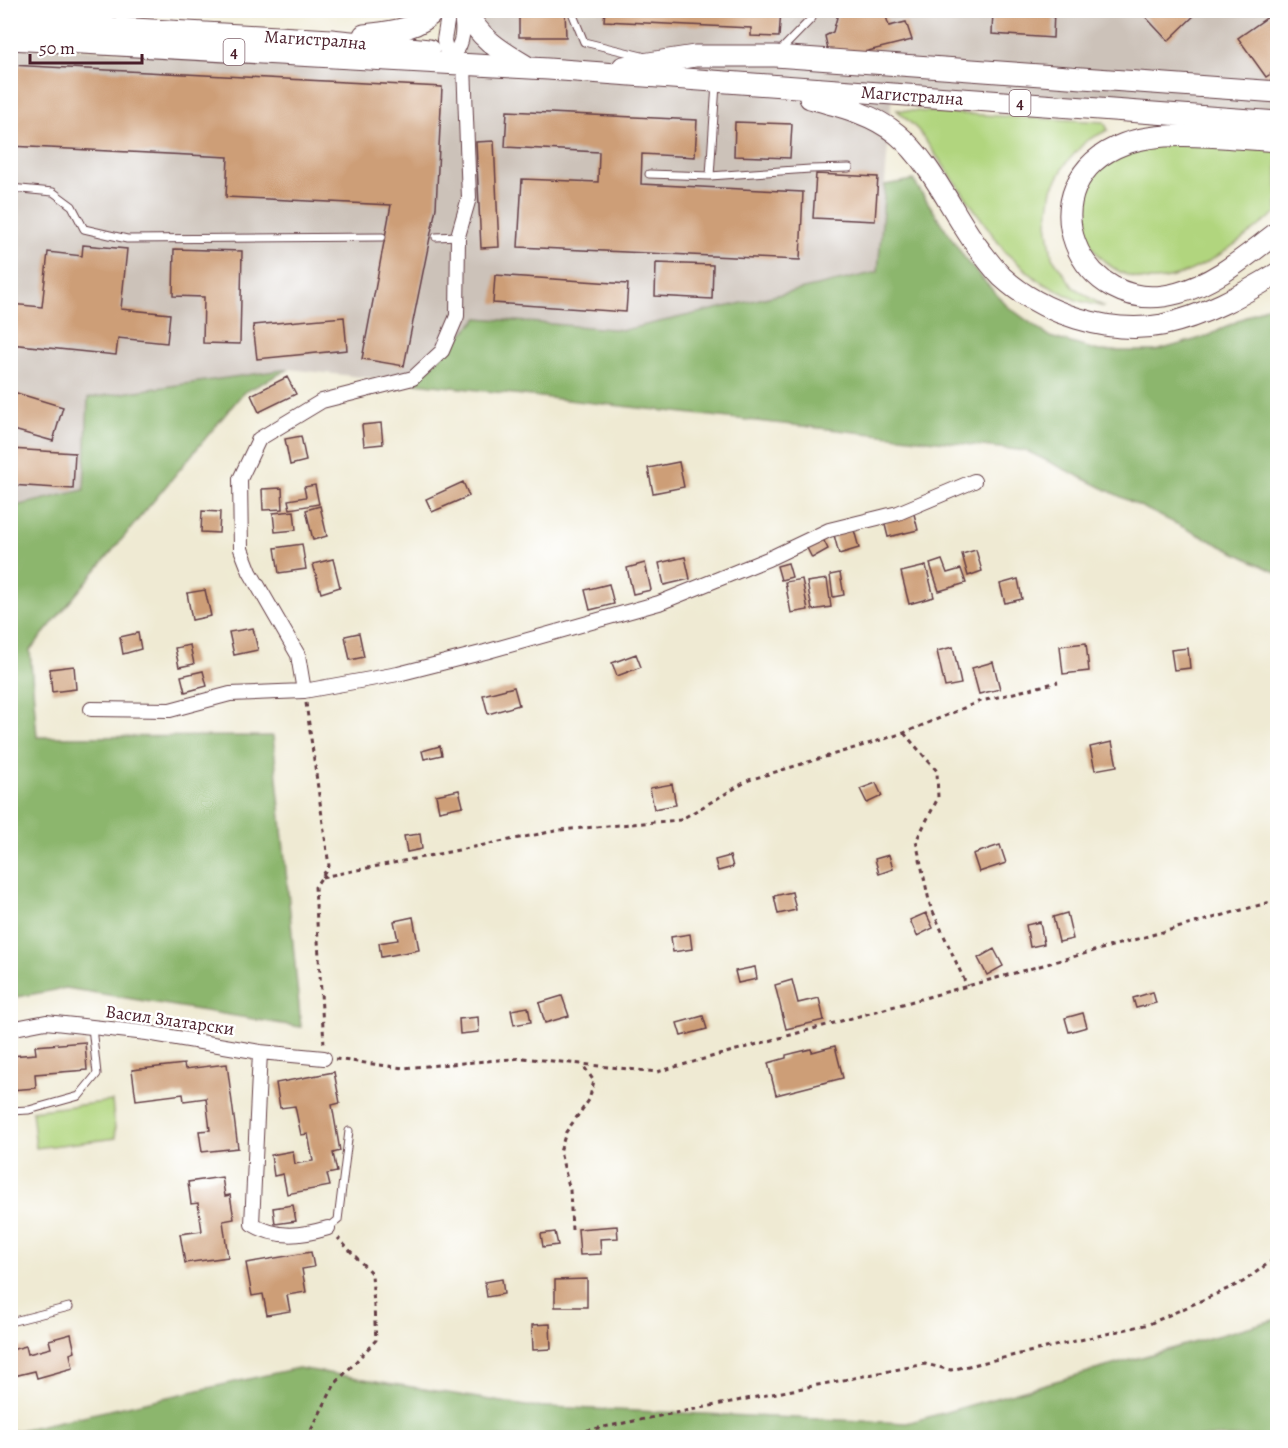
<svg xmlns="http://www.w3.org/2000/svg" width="1288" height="1448" viewBox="0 0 1288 1448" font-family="Alegreya,serif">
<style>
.industrial{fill:#ccc2b9}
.green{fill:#b1d57e;stroke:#7e7a54;stroke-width:1.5}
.forest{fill:#8cb66d;stroke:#6b6a4c;stroke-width:1.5}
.building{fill:#cd9e77}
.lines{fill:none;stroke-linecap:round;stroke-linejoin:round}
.service-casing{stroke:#633d44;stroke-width:9}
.minor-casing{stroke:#633d44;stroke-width:16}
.primary-casing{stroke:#633d44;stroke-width:23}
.path{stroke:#633d44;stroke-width:3;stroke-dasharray:4.5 4.5;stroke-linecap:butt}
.service{stroke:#fff;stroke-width:7}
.minor{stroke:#fff;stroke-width:14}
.primary{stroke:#fff;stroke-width:21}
.labels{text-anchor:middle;stroke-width:5;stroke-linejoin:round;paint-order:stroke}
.shield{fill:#fff;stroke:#80626b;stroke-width:1.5}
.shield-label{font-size:16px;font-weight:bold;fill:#4a1f2b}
.street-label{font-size:18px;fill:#4a1f2b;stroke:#fff}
</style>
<rect width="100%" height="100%" fill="#fff"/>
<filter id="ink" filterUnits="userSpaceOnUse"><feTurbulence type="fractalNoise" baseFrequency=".0167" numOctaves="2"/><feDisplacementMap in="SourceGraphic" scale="12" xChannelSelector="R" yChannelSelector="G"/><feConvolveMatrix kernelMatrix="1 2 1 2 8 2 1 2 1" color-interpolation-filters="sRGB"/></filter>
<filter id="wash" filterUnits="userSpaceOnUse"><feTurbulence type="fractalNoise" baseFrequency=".008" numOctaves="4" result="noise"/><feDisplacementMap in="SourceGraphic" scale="24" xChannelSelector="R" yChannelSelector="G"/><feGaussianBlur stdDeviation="1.35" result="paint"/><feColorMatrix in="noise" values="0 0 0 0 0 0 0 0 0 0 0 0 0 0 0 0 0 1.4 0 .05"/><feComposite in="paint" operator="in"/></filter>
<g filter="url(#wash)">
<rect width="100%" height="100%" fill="#efead3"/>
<!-- industrial -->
<path class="industrial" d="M457,11H1277V121L892,94L878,272L624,330L478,318L415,383L289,369L88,398L84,490L11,507L10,44L457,74Z"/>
<!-- green -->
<path class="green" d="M897,110L1104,122L1108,130L1086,141L1066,163L1052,189L1047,223L1052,257L1073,287L1104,307L1076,300L1039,281L1005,252L918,130Z
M1164,142L1277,149V212C1247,236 1203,272 1164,279C1115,287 1069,241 1084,192C1085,186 1086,179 1090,175C1107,154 1139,150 1164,142Z
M112,1101L116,1138L36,1148L32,1111Z"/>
<!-- forest -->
<path class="forest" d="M913,180L968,263L1007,306L1050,337L1099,351H1156L1208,336L1277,301V573L1027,451L415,383L478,318L624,330L878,272L885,185Z
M289,369L243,393L30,650L37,737L273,736L301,1027L66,988L11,998V507L84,490L88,398Z
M1277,1319V1437H11V1432L298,1368L526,1406L907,1423Z"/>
<g id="blocks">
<!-- building -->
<path class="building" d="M519,10H565L566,37H519Z
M605,10H781L779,37L751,36V28L604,21Z
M839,10H884L889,26L906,22L912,40L848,56L829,55L825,36L833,32Z
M993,10H1054L1053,38L992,34Z
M1139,10H1200L1168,41Z
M1278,10V69L1266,77L1238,38Z
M10,65L442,87L436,208L404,366L362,359L391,205L226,197L228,157L10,146Z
M507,111L697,120L695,157L642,154L641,184L803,192L800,260L518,247L522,179L598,182L599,152L505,147Z
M735,122L792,124L790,158L734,156Z
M494,141L499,247L481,248L476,142Z
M816,174L878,177L875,221L813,218Z
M83,245L127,249L121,309L170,314L167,343L118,338L116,355L10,344V304L42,307L48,252L82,256Z
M174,249L242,251L240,344L203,343L204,297L173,296Z
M656,263L713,265L712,299L655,296Z
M495,275L628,284L626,312L493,303Z
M344,317L347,350L257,359L253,325Z
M287,377L296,394L259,412L251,395Z
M10,391L63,407L53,441L10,429Z
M381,423L383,444L364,446L362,425Z
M301,436L306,461L290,465L285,439Z
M10,449L75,453L73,489L10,485Z
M679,462L684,487L653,493L648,468Z
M463,482L469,496L432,512L426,499Z
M315,485L319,504L290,509L288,500L306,497L304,487Z
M282,488L283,509L263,510L262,489Z
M320,506L327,536L313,540L306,510Z
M202,511L220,512L219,533L201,532Z
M294,511L296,530L275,532L273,513Z
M914,514L918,530L888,537L884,521Z
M854,530L859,548L839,554L834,535Z
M823,539L828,549L812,558L807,548Z
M302,544L306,569L279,573L275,548Z
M976,550L982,571L968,576L962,554Z
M685,557L690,579L664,585L659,563Z
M333,559L340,587L321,593L313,564Z
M942,560L947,573L961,569L966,583L939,591L930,564Z
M645,563L651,590L633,594L627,568Z
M788,563L792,577L781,580L777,566Z
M926,566L934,597L909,604L901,572Z
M840,573L844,595L833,597L830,575Z
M802,579L808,610L791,613L785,582Z
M827,579L831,607L812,610L807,582Z
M1018,579L1022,599L1005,603L1000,584Z
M609,584L614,604L590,610L585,590Z
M205,590L211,616L192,620L187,593Z
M253,628L258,650L234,655L229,632Z
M138,633L141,649L123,654L120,637Z
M359,633L364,657L350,660L345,636Z
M1086,643L1089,671L1063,674L1060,646Z
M190,645L194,664L179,667L175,648Z
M953,647L961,684L945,687L937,651Z
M1188,648L1190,668L1174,670L1171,650Z
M636,654L641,667L617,676L612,663Z
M993,662L1000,689L979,694L972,668Z
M74,666L76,689L52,692L50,669Z
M203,671L207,686L185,692L181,676Z
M514,687L519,705L488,714L483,695Z
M1112,742L1117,766L1095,770L1090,747Z
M440,746L442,755L424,759L422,751Z
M876,783L882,796L867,803L860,789Z
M672,784L676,805L654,809L650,788Z
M459,790L463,806L439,811L436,795Z
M420,834L422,849L407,852L404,836Z
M1000,845L1006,863L979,872L973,854Z
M889,855L893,869L879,874L875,859Z
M730,856L733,867L718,871L715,860Z
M792,892L796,910L778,914L774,896Z
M926,913L933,928L917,936L910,920Z
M1067,913L1073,939L1059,942L1053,917Z
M413,917L419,950L381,957L379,943L398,940L394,921Z
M1040,922L1044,944L1030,947L1026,925Z
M690,934L692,949L673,952L671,937Z
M994,949L1003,966L987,975L978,958Z
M755,967L757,979L738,983L735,971Z
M792,980L798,1003L819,998L824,1020L786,1029L775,985Z
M1153,992L1156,1003L1136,1008L1133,998Z
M562,996L569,1016L545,1023L539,1003Z
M528,1007L531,1022L514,1025L511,1010Z
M1083,1013L1087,1027L1069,1032L1065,1018Z
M703,1016L707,1029L681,1036L677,1023Z
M478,1017L479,1032L460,1034L459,1019Z
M85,1042L87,1070L35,1074L36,1088L10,1090V1056L36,1054L35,1046Z
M835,1046L843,1078L776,1095L768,1063L786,1058V1055L811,1049L812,1052Z
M184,1064L185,1069L227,1064L238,1148L202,1152L199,1131L210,1130L206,1098L184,1101L183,1094L136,1100L132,1070Z
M334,1072L340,1103L332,1105L340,1151L333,1153L337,1172L327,1174L330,1186L287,1194L283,1174L274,1176L271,1155L293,1151L295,1164L313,1161L308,1134L301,1135L295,1106L280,1108L276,1083Z
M222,1177L225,1196L230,1195L234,1219L223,1221L228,1257L185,1263L180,1234L202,1231L198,1203L191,1204L188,1182Z
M293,1205L296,1221L275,1224L273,1208Z
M617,1226L618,1238L600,1239L601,1254L580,1255L578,1229Z
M555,1232L558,1245L543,1247L541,1234Z
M311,1252L314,1267L302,1269L306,1292L287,1295L290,1311L267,1315L263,1294L252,1296L246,1263Z
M502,1279L504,1294L487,1297L485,1282Z
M587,1279V1307H555V1280Z
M550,1324L551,1349L533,1350L532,1325Z
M71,1334L75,1352L70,1354L73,1368L37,1378L35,1371L10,1377V1359L13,1358L11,1350L26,1346L28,1354L51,1348L49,1340Z"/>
</g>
</g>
<g filter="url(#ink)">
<use href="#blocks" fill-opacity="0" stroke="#633d44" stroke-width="1.5"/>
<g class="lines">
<!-- service casing -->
<g class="service-casing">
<path id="service" d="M67,10H94
M571,10L584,42L642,56
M94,12L111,21
M780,51L812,18L815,10
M649,174L710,176L810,169L849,168
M710,176L716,84
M10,188L53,192L72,206L84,229L127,239L382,237
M436,237L458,236
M10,1111L29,1110L79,1096L97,1074L92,1027
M328,1228L338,1220L349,1131
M10,1322L69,1307"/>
</g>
<!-- minor casing -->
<g class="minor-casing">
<path id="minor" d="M449,10L444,40L448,59L455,64
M440,62C464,54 465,32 460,10
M304,691L298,655L250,572L241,549L240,479L259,439L322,401L413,378L442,351L457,316L458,236L469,198L464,65
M91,709L170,710L230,694L304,691L398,674L485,652L659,603L768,559L829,530L898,513L974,481
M10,1029L46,1022L147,1033L260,1052L324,1058
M260,1052L252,1224C277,1239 301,1236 328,1228"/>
</g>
<!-- primary casing -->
<g class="primary-casing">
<g id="primary">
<path d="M466,10C477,37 502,52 526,66"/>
<path id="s1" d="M10,22L331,40L429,50"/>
<path d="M364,35C388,32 419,30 435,10"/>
<path id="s2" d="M10,39L548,69L1278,122"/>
<path d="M623,67L695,56H775L1278,92"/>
<path d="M810,98C840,106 873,114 897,134C932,163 952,213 979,249C986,258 994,269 1002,277C1041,313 1109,335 1162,325C1204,316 1242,295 1278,273"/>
<path d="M1278,141C1232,139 1167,128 1124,144C1023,182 1077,321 1178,293C1216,283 1247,255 1278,232"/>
</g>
</g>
<!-- path -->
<path class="path" d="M306,703L329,866L315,887L324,1045
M904,733L937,771L938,798L916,841L930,905L967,986
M322,877L560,830L680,820L749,780L904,733L978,702L1058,682
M335,1059L403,1068L523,1058L657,1072L1278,900
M572,1230L570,1190L560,1152L566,1132L589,1100L594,1081L582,1064
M307,1438L335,1384L376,1340L372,1274L338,1238
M561,1438L568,1434L925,1364L951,1370L1149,1324L1243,1282L1278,1256"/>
<!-- service -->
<use href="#service" class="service"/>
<!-- minor -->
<use href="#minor" class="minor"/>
<!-- primary -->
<use href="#primary" class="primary"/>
</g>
</g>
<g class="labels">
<!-- shield labels -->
<g class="shield">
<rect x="223.5" y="39" width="21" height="26" rx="4.5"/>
<rect x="1009.5" y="90" width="21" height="26" rx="4.5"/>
</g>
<g class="shield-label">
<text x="234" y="58">4</text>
<text x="1020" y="109">4</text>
</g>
<!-- street labels -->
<g class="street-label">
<text dy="6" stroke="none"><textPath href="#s1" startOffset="306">Магистрална</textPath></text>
<text dy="6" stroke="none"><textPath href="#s2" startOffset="904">Магистрална</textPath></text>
<text transform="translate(170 1020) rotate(8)" y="6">Васил Златарски</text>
</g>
</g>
<!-- margin -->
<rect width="1288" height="1448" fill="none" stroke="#fff" stroke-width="36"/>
<!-- scale -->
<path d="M30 54v9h112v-9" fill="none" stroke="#4a1f2b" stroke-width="3"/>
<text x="39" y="54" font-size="18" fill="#4a1f2b" stroke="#ffffff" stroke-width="4.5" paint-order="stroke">50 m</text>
</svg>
